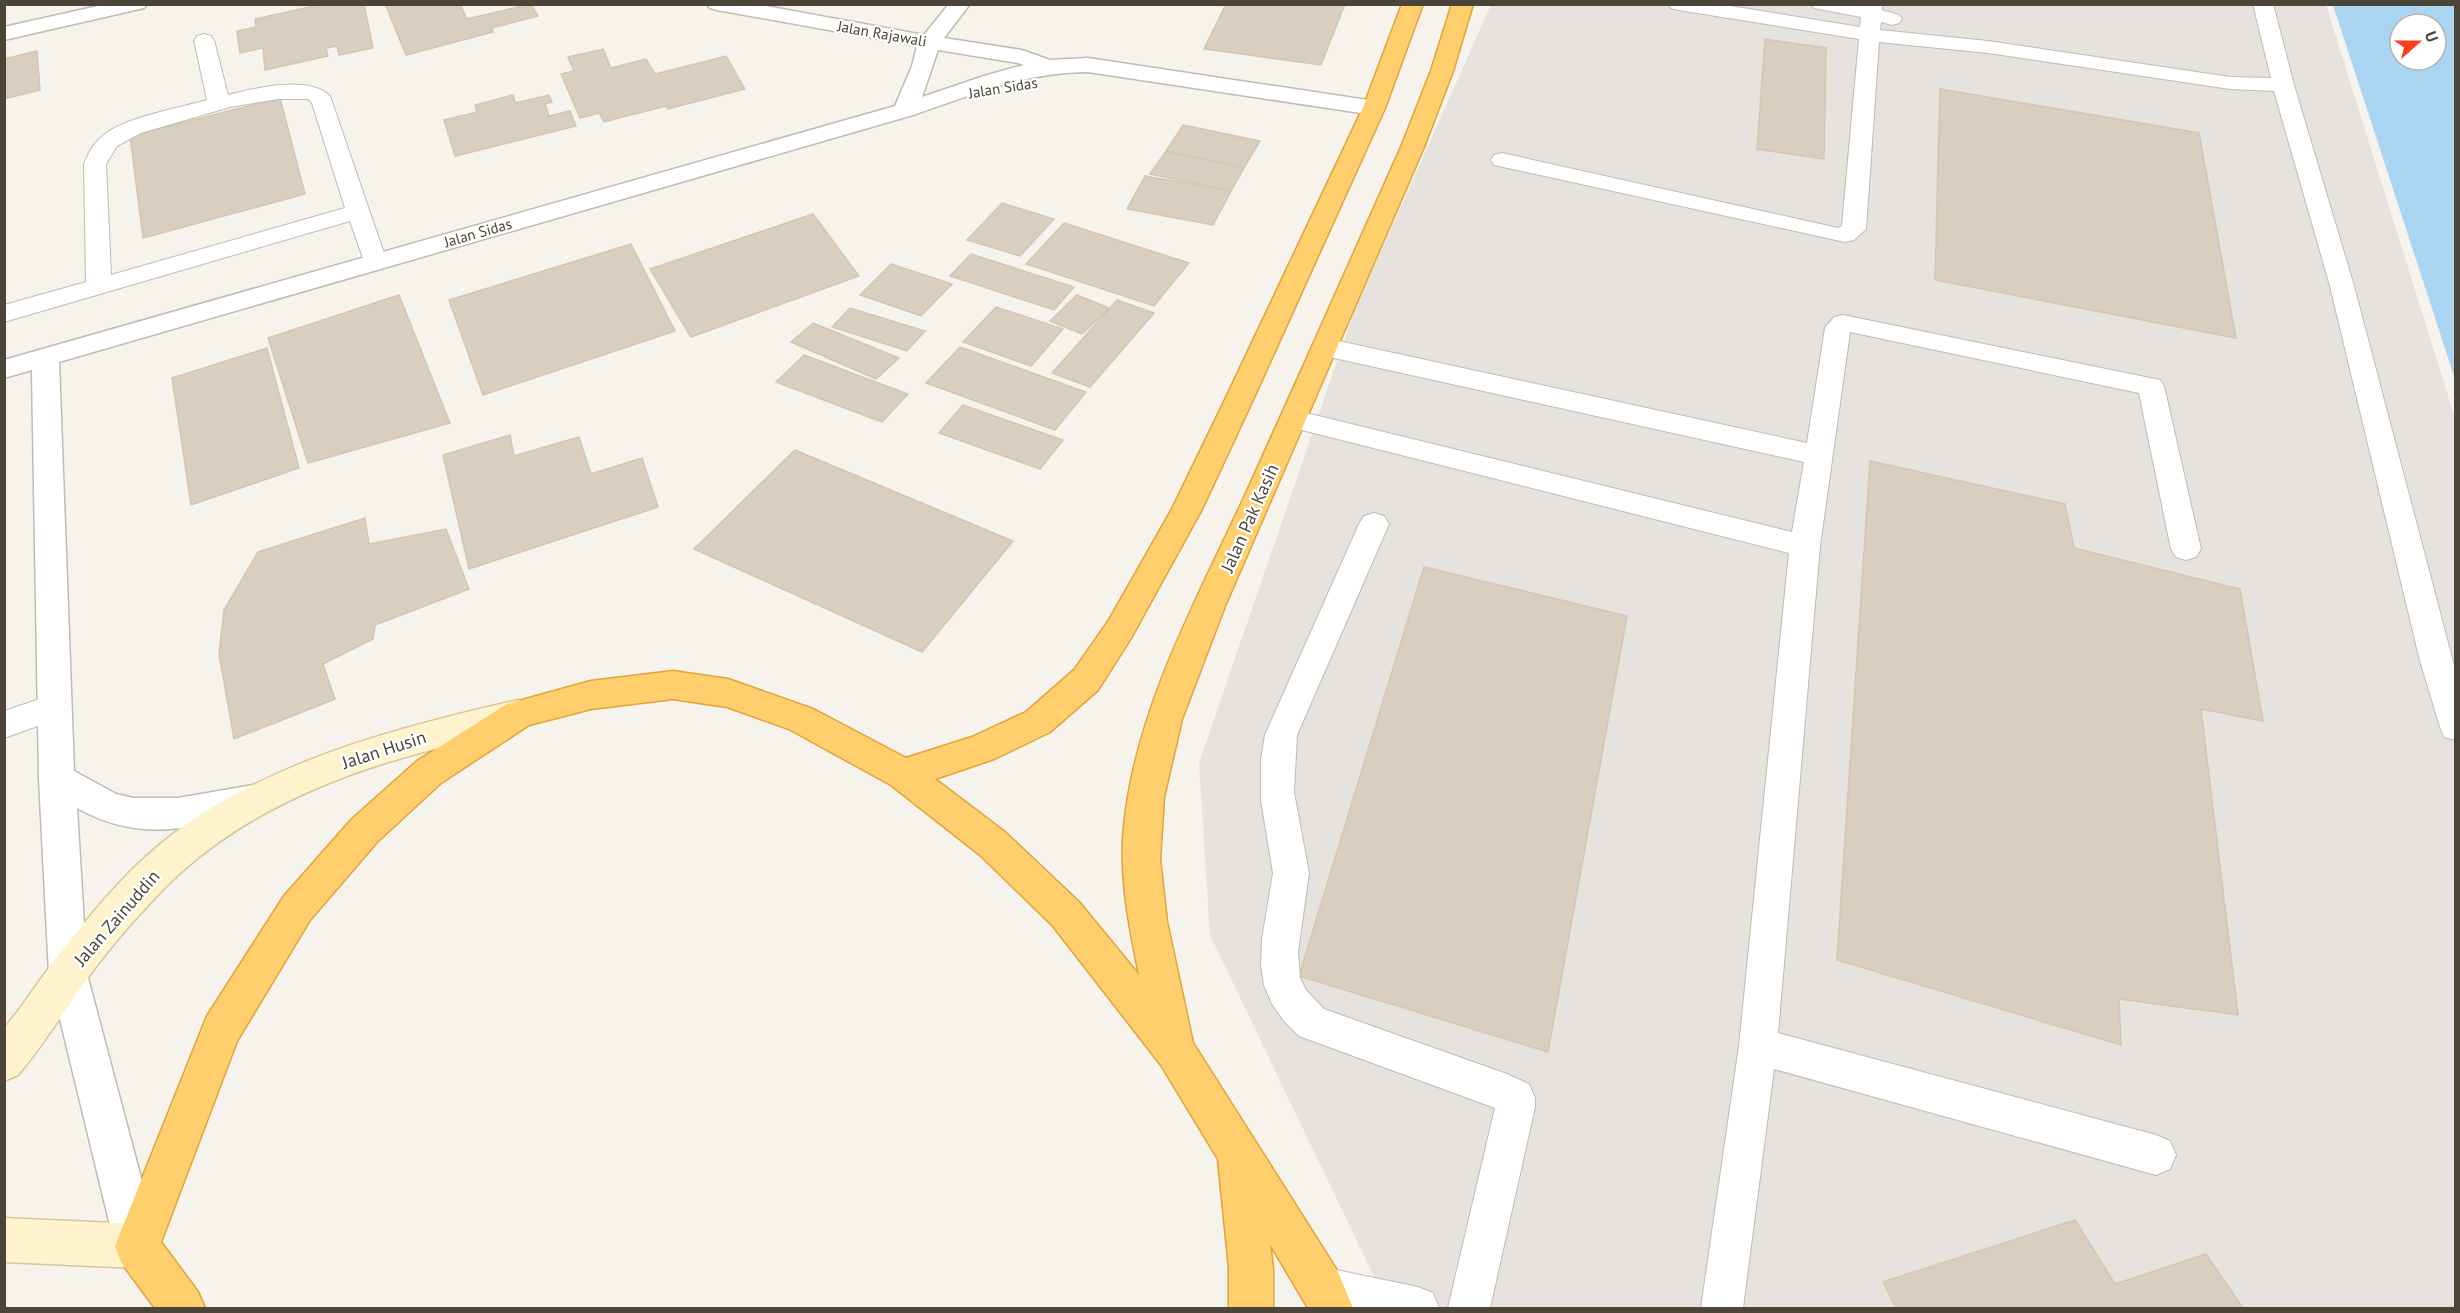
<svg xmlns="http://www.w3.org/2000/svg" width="2460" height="1313" viewBox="0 0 2460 1313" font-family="'PT Sans',sans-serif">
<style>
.industrial{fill:#e6e2dd}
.water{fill:#a9d4f2;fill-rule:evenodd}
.building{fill:#d8cfc1;stroke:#d3c7b4;stroke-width:1.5}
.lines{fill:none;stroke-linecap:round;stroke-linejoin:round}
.lane-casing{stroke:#c2bbae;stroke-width:2}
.street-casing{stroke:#c2bbae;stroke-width:3}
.secondary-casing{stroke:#d6c79b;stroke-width:3}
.highway-casing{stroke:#e0a43c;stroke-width:3}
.lane{fill:#fff;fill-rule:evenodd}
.street{fill:#fff;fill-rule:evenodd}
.secondary{fill:#fff3cd;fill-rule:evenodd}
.highway{fill:#ffcf6e;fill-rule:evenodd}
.labels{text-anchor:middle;stroke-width:4.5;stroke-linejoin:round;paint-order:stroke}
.far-street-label{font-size:15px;fill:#4b4439;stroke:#fff}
.street-label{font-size:18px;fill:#4b4439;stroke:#fff}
</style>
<rect width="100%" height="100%" fill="#f6f3ec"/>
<!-- industrial -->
<path class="industrial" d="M1491,5H2326L2455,418V1308H1389L1210,935L1199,763L1354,312Z"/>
<!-- water -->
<path class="water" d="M2333,5H2455V379ZM2400,24H2436V60H2400Z"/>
<!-- building -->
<path class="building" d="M323,4H364L373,48L339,55L337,46L326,48L328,56L265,70L263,48L240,53L237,31L256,27L255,19Z
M391,4H460L467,19L531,4L538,16L492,28L493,32L406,55L386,6Z
M1226,4H1345L1321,65L1204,49Z
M1765,39L1826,48L1824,159L1757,149Z
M603,49L611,68L646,59L655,74L726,56L745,89L668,109L666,106L604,122L599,113L580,118L561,74L574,71L568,57Z
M37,51L40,90L4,99V59Z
M1940,89L2199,133L2236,338L1935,280Z
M513,95L515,103L549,95L552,102L545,104L549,116L570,111L576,126L455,156L444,120L477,112L475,105Z
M280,98L305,194L143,238L130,136Z
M1183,125L1260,141L1244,168L1166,151Z
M1166,151L1244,168L1231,191L1150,174Z
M1145,176L1231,191L1213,225L1127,209Z
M1002,203L1054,219L1020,256L967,240Z
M813,214L859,276L691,337L650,269Z
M1064,223L1189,263L1154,306L1026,264Z
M631,244L675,331L483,395L449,300Z
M971,254L1074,287L1054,310L950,276Z
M891,264L952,284L921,316L860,295Z
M399,295L450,423L308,463L268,338Z
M1077,295L1109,308L1082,334L1050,321Z
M1117,300L1154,313L1090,387L1052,373Z
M996,307L1063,329L1031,366L963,342Z
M850,308L925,331L907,351L832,327Z
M813,323L899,358L876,379L791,342Z
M960,347L1086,392L1055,430L926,383Z
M267,348L299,468L191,505L172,378Z
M804,355L908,394L882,422L776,382Z
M963,405L1063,440L1040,469L939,433Z
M510,435L514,456L579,437L591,474L642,458L658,507L469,569L443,455Z
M795,450L1013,541L922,652L694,549Z
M1870,461L2065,504L2074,548L2240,589L2263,721L2201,709L2238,1015L2119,999L2121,1045L1837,960Z
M365,518L369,544L446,529L469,589L375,625L373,639L323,664L335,699L234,739L219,654L224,610L258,552Z
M1424,567L1627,616L1548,1052L1299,976Z
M2075,1220L2115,1284L2206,1254L2243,1308H1896L1883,1282Z"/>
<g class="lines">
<!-- lane casing -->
<g class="lane-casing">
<path id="lane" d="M1668,4H1718L1860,27L1861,17L1814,8L1811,4H1882V10L1899,15L1902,19L1899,23L1892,25L1881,22L1880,30L1988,41L2230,77L2271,78L2253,4H2273L2294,85L2354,286L2456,673V740L2444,737L2440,727L2420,661L2330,286L2274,91L2230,89L1988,53L1879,42L1866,229L1854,240L1845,242L1494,165L1491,160L1494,155L1502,153L1838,228L1842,226L1859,39L1678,10L1671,8Z
M204,34L211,36L214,40L228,95C255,88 308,75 330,96L387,262L384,267L375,270L366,267L350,221L4,322V305L86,282L84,164C88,153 95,141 105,134C127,117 179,108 207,100L194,40L197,36ZM278,99H308L312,103L345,208L111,275L106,164L117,146L141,133L230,107Z
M1843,315L2160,380L2164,386L2201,549L2196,557L2186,560L2176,557L2171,549L2139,393L1850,332L1820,546L1778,1033L2156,1135L2170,1141L2176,1155L2170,1169L2156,1175L1774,1069L1743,1308H1701L1739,1046L1789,553L1294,428L1284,426L1280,419L1284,412L1294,410L1792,532L1804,462L1325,356L1316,353L1312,347L1316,341L1325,338L1807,443L1825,328L1834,317Z
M1374,513L1384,516L1389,524L1297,735L1294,792L1309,873L1298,952L1300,978L1306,990L1324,1009L1507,1074L1529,1084L1535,1098V1107L1490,1308H1448L1495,1108L1299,1036L1284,1021L1272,1004L1264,985L1261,965L1262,939L1273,873L1261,800V759L1265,735L1359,524L1364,516Z
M55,694L66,698L71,707L66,716L4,738V711Z
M1322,1267L1418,1287L1433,1293L1439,1308H1320L1307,1303L1301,1288L1307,1273Z"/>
</g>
<!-- street casing -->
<g class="street-casing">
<path id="street" d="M107,4H147L144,8L4,40V27Z
M707,4H755L924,35L949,4H970L944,38L1022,50L1050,60L1088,58L1374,101L1382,103L1385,108L1382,113L1374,115L1088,72C1026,72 971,95 913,115L59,362L74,771L116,794L133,798H178L253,785L266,789L271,800L266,811L253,815C187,828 140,843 77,808L87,974L159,1246L153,1262L137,1268L121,1262L115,1246L49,974L39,779L32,370L4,378V360L895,106L912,66L917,46L717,10L710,8ZM938,50L1018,63L1024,65L987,75L922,97Z"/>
</g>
<!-- secondary casing -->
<g class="secondary-casing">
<path id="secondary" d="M518,700L530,704L535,714L530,724C494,736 457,743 420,753C323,779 227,821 157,896C129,925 102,957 79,990C59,1019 41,1048 18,1075L4,1081C4,1065 1,1045 4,1031C6,1023 16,1015 20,1008C36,986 51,964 69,942C99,904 133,864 173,834C274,759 397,728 518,700Z
M4,1218L137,1224L153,1230L159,1246L153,1262L137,1268L4,1262Z"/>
</g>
<!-- highway casing -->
<g class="highway-casing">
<path id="highway" d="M1402,4H1423L1385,108L1251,404L1202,509L1131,638L1098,690L1050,732L994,759L935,779L1006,833L1079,902L1139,975C1129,926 1119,876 1124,826C1136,707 1198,598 1247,491C1299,377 1350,261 1401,147L1431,71L1452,4H1473L1453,71L1424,147L1225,606L1182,719L1164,797L1160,859L1167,922L1193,1043L1338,1272L1353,1308H1308L1270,1244L1273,1268V1308H1229V1268L1218,1159L1161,1065L1053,926L980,855L891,785L789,729L727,707L673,699L591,709L529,725L441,783L377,842L310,920L237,1041L161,1242L198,1292L205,1308H155L121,1262L115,1246L207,1016L284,896L351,820L417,761L507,704L591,681L673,671L728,679L813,709L906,758L972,737L1026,712L1074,670L1109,620L1172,509L1223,404L1363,108Z"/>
</g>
<!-- lane -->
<use href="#lane" class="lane"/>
<!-- street -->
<use href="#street" class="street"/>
<!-- secondary -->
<use href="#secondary" class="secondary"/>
<!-- highway -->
<use href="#highway" class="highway"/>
</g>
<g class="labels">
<!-- far-street labels -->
<g class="far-street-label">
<text transform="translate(882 34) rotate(10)" y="5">Jalan Rajawali</text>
<text transform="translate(1003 88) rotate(-9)" y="5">Jalan Sidas</text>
<text transform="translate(478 233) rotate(-16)" y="5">Jalan Sidas</text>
</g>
<!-- street labels -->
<g class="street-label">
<text transform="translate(1250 518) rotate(-66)" y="6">Jalan Pak Kasih</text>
<text transform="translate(384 750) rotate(-18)" y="6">Jalan Husin</text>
<text transform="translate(117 918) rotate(-49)" y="6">Jalan Zainuddin</text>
</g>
</g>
<!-- border -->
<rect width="2460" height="1313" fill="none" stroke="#4b4439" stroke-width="12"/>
<!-- north arrow -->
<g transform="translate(2418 42) rotate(69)"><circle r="28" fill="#ffffff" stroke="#b7b4b0" stroke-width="1.5"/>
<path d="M0-4.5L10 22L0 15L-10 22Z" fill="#fc3f1d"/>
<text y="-9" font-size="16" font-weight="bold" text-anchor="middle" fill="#4b4439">U</text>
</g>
</svg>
